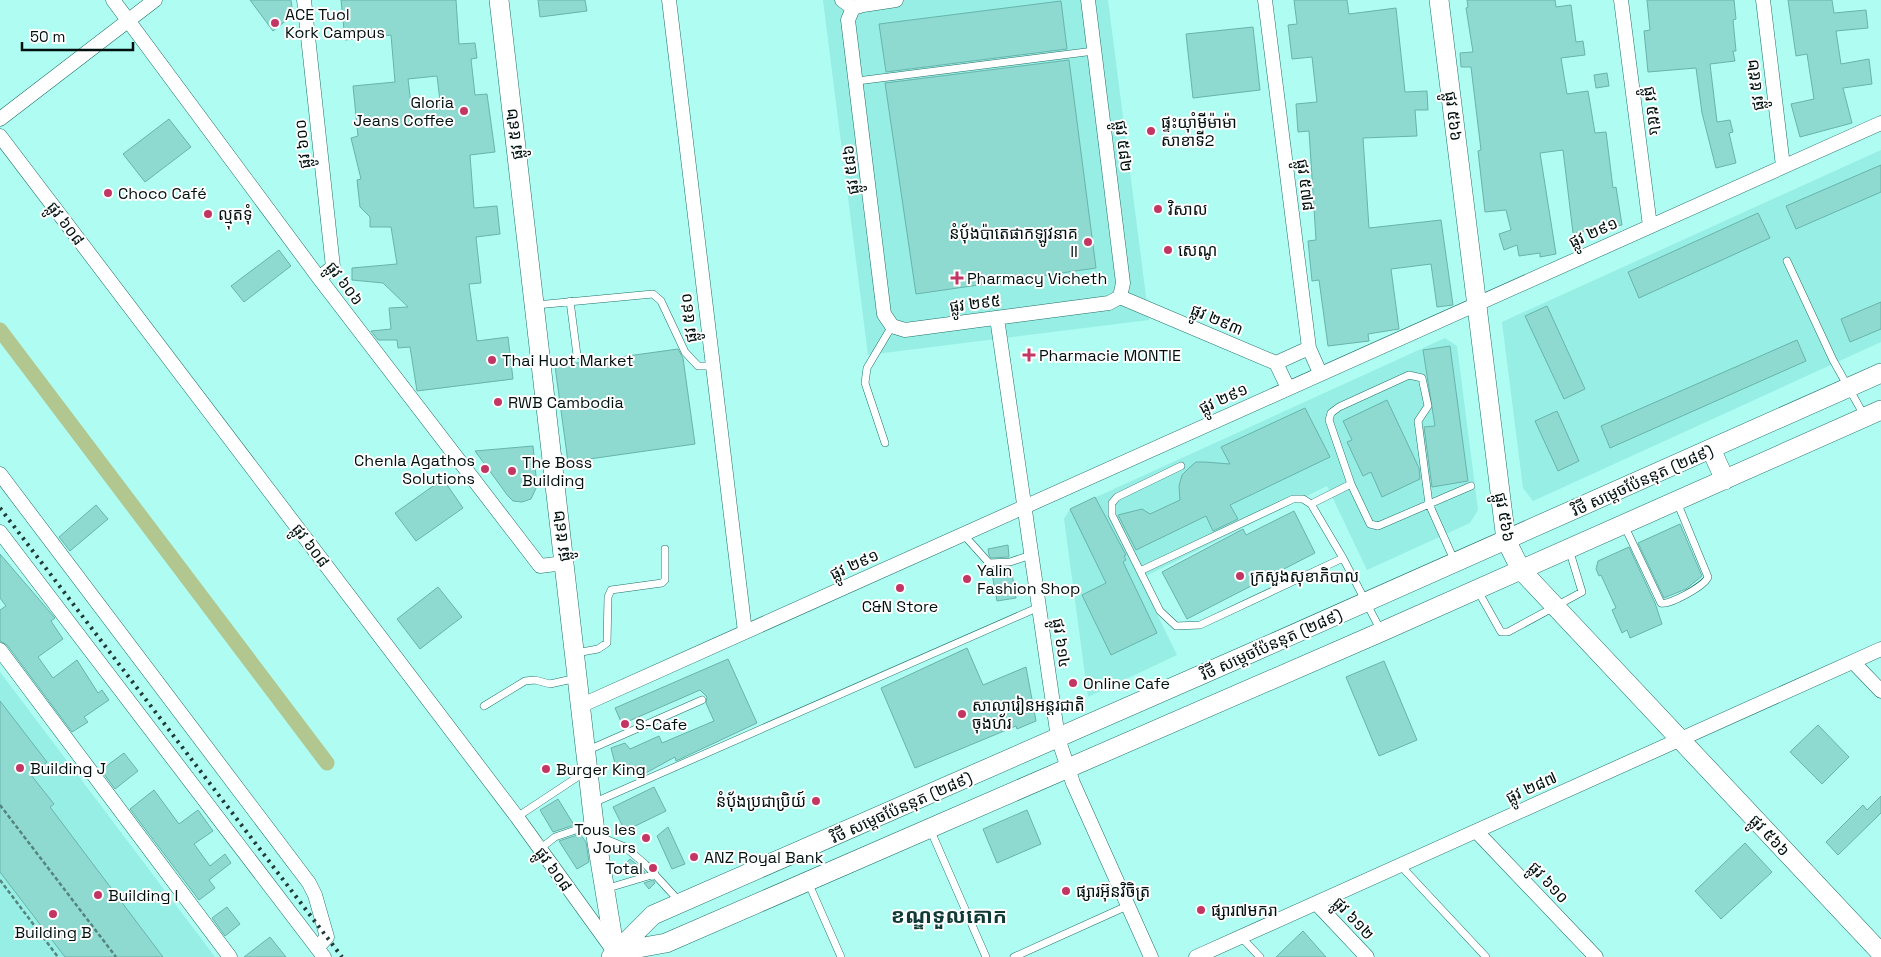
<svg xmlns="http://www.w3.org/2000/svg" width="1881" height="957" viewBox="0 0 1881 957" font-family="'Space Grotesk','Noto Sans Khmer',sans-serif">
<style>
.built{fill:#97eee4}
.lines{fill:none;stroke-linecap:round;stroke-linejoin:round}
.canal{stroke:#b1c78f;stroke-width:15}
.building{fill:#8edad1;stroke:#68b4ab;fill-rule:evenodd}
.lane-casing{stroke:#207169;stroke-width:8}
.street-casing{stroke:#207169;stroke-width:15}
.secondary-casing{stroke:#207169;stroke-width:20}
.path{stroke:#55847e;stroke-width:2.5;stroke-dasharray:4 2.5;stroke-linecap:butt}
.lane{stroke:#fff;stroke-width:7}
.street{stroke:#fff;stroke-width:14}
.secondary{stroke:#fff;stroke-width:19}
.rail{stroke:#1f3a36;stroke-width:4;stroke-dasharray:2.5 5;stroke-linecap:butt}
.poi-dot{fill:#c33563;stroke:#fff;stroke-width:2}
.labels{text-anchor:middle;stroke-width:4;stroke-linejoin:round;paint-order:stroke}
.poi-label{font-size:16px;fill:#00100e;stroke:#fff;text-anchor:start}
.street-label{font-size:16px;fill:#00100e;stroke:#fff}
.district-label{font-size:21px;font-weight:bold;fill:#103a36;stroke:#fff}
</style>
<rect width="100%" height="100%" fill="#aefcf2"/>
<!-- built -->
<path class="built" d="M823,0H1108L1149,320L868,355Z
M1881,150V342L1533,501L1523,488L1502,322Z
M1445,338L1457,346L1478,510L1470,523L1367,570L1327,486L1140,579L1177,655L1088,697L1064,519L1070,509Z
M0,672L215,957H0Z"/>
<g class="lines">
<!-- canal -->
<path class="canal" d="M0,330L327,763"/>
</g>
<!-- building -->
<path class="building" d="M250,0H291L293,15L273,31Z
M341,0H456L459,44L475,43L477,58L471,59L475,95L487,94L495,152L470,155L474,208L497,206L500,234L476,237L481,283L469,284L477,341L508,337L513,379L417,391L410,347L398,348L397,340H378L371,331L391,329L389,308L408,307L383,283L352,280V268L397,264L391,227H370V217L360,207L357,180L361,179L351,138L358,136L353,86L395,82L391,35L345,40ZM437,76L440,101L411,104L408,79Z
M538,0H585L587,11L540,17Z
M1294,0H1347L1349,14L1396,8L1405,92L1427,91L1428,110H1415L1417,136L1363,138L1369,228L1441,220L1453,305L1437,307L1431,264L1391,269L1399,329L1368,334L1369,341L1328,346L1319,280L1312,281L1308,241L1316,240L1309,131L1298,132L1296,104L1317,102L1312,57L1292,59L1288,25L1297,24Z
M1467,0H1555L1556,7L1571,5L1576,42L1583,41L1585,55L1561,58L1567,94L1588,91L1595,133L1606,132L1613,188L1616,187L1622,225L1573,233L1563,150L1540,153L1556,254L1540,257V253L1519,256L1517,245L1504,250L1499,234L1511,230L1506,210L1485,212L1478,151L1481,150L1471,67H1461L1460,53L1473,52L1466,8L1468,7Z
M1647,0H1734L1736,19L1733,20L1736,51H1733L1735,61L1710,64L1717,122L1730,120L1733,132L1729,133L1736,163L1716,168L1702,113L1696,68L1648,72L1644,31L1650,30Z
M1788,0H1832L1834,13L1866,10L1868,28L1836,31L1841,64L1869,59L1872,84L1843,88L1852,123L1800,137L1791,104L1814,99L1807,54L1796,56Z
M1061,1L1067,49L886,72L879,24Z
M1253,27L1260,90L1193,98L1186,34Z
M1069,60L1096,268L916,294L885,83Z
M1607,73L1609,86L1596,88L1594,75Z
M169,119L191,147L145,182L123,154Z
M1881,165V192L1796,229L1786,206Z
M1758,213L1770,238L1639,298L1628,272Z
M279,250L291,266L244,302L231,286Z
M1881,302V329L1850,342L1841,319Z
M1547,306L1585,389L1564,399L1525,316Z
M1797,340L1806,361L1610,448L1601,426Z
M1450,346L1468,481L1432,487L1424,427L1435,426L1423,350Z
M678,349L683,358L695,444L568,462L555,366Z
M1387,400L1419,468L1420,479L1382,497L1371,472L1363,476L1347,442L1352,440L1343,421Z
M1305,408L1330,457L1230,505L1238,519L1213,531L1206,516L1136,550L1118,515L1142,509L1150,514L1180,500L1179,486L1182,475L1190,467L1196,462H1205L1230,464L1221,447Z
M1557,411L1579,461L1558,471L1535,421Z
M533,446L537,486L531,499L522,502L513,501L508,496L475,451Z
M443,479L463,508L416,541L395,513Z
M1095,497L1126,555L1124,556L1126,560L1123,562L1157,633L1111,655L1082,595L1106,583L1070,509Z
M96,505L108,519L70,551L59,537Z
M1294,511L1315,553L1187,619L1162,572L1243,529L1246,535Z
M1680,524L1702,576L1686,589L1664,598L1638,543Z
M1008,545L1009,557L991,558L989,555L988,549Z
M1629,547L1655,603L1662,624L1630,638L1627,630L1622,633L1612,610L1616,608L1601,575L1599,576L1596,569L1598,561Z
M0,554L55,618L51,621L63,639L38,657L53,678L77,660L98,693L102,690L109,700L84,717L88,722L72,732L7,645L0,641V610L6,606L0,598Z
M1011,567L1016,598L997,601L991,568Z
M438,587L462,617L420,649L397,619Z
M967,648L983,685L1026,667L1036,721L1017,729L1016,726L915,768L881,688Z
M728,659L757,723L676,761L675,757L644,774L618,775L611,748L625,743L630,749L659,736L662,743L714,721L706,703L707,697L700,690L622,724L615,708Z
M1384,661L1417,740L1379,756L1346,677Z
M0,701L47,762L31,775L54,804L50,807L163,957H65L0,872Z
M1818,725L1849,757L1822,784L1790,752Z
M124,753L138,771L115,789L101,770Z
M654,787L666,811L625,831L613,807Z
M154,790L179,824L198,810L213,831L194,844L210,866L225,854L231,863L209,880L215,888L199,900L130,809Z
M1881,796V813L1838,855L1826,842L1863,805L1867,810Z
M558,799L574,825L553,832L540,810Z
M1027,810L1041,844L997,863L983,829Z
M668,827L685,864L672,869L657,836Z
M580,834L586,842L589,862L577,869L559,841Z
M1745,843L1772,872L1721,919L1695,891Z
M630,859L641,868L645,872L637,874L627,862Z
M653,880L655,883L649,889L644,883Z
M227,907L240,924L225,936L212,918Z
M1303,931L1326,957H1276Z
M270,937L286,957H244Z"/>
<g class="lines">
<!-- lane casing -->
<g class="lane-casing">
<path id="lane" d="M857,81L1094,51
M1787,261L1833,360L1865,417
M570,301L577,355
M536,305L653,294L661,301L685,352L698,366H711
M885,443L865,383L867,368L892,326
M1181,466L1117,497L1112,503V515L1160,611L1176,626L1200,625L1343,558L1381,631
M1351,484L1329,420L1331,413L1339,407L1409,375L1422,378L1428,406L1418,421L1429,504L1455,562
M1311,504L1351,484L1370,524L1378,526L1471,486
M1624,525L1661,603C1668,606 1705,586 1708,577L1677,502
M963,534L989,563L1010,562L1031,555
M1140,571L1293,499H1303L1311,504L1343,558
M1478,591L1501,632H1508L1582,592L1569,549
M576,653L598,649L607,643L608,597L611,590L662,583L665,580V549
M484,706L525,681L535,680L550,684L577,678
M586,751L702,700
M593,803L1039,607
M517,817L585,772
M930,829L986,957
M598,836L625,847L645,864L680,902
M540,849L555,837L593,824
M1400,865L1486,957
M808,882L841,957
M605,889L655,874
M1241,937L1260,957
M1014,957L1127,906"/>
</g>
<!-- street casing -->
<g class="street-casing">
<path id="street" d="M113,0L319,278L540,566L564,563
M304,0L333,267L319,278
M669,0L745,632
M842,0L853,8
M1088,0L1123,283L1120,297
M1265,0L1309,348L1320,373
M1621,0L1650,226
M1763,0L1783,166
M853,8L848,20L884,314L892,326L905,330L1109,303L1120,297
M853,8L863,5L896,0
M0,119L155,0
M0,136L517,817L613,950
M1120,297L1276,363L1288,388
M997,318L1058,738L1073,783L1151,957
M1276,363L1309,348
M0,474L309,883L315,895L327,937L317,948
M0,532L324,957
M0,650L230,957
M1853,662L1881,691
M580,706L1881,123
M1476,831L1596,957
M1316,903L1367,957
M1196,957L1881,649"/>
</g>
<!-- secondary casing -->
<g class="secondary-casing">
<path id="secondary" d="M499,0L594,824L615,952L618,957
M1439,0L1506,540L1521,570L1881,953
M1711,449L1725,480
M615,952L666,943L1381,632L1881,410
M611,957L653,915L1260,649L1881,373"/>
</g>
<!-- path -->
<path class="path" d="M0,805L116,957
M0,880L58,957"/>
<!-- lane -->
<use href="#lane" class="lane"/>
<!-- street -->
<use href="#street" class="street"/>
<!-- secondary -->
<use href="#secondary" class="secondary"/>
<!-- rail -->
<path class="rail" d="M0,508L342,957"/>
</g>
<!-- markers -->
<g class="poi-dot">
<circle cx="275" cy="23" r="5"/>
<circle cx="464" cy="111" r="5"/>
<circle cx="1151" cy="131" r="5"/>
<circle cx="108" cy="193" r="5"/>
<circle cx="1158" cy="209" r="5"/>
<circle cx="208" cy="214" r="5"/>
<circle cx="1088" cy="242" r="5"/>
<circle cx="1168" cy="250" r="5"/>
<path d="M954.5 270.5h5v5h5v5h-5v5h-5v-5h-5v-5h5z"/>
<path d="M1026.5 347.5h5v5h5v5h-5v5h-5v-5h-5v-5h5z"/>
<circle cx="492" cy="360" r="5"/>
<circle cx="498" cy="402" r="5"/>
<circle cx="485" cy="469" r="5"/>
<circle cx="512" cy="471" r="5"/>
<circle cx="1240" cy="576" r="5"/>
<circle cx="967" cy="579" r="5"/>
<circle cx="900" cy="588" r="5"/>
<circle cx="1073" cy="683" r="5"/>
<circle cx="962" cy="714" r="5"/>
<circle cx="625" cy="724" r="5"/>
<circle cx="20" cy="768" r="5"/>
<circle cx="546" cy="769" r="5"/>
<circle cx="816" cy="801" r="5"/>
<circle cx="646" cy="838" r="5"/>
<circle cx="694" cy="857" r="5"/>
<circle cx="653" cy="868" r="5"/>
<circle cx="1066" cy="891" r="5"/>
<circle cx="98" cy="895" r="5"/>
<circle cx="1201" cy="910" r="5"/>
<circle cx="53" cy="914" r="5"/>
</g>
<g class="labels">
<!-- poi labels -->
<g class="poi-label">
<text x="285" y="20">ACE Tuol<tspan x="285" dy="18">Kork Campus</tspan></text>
<text x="454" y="108" text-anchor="end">Gloria<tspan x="454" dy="18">Jeans Coffee</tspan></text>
<text x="1161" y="128">ផ្ទះយ៉ាំមីម៉ាម៉ា<tspan x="1161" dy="18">សាខាទី2</tspan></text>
<text x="118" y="199">Choco Café</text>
<text x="1168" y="215">វិសាល</text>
<text x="218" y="220">ល្មុតទុំ</text>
<text x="1078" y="239" text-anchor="end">នំប៉័ងប៉ាតេផាកឡូវនាគ<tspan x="1078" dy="18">II</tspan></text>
<text x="1178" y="256">សេណូ</text>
<text x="967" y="284">Pharmacy Vicheth</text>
<text x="1039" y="361">Pharmacie MONTIE</text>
<text x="502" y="366">Thai Huot Market</text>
<text x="508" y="408">RWB Cambodia</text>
<text x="475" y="466" text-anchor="end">Chenla Agathos<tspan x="475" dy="18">Solutions</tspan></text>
<text x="522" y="468">The Boss<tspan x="522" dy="18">Building</tspan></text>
<text x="977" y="576">Yalin<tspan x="977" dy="18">Fashion Shop</tspan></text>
<text x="1250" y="582">ក្រសួងសុខាភិបាល</text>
<text x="900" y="612" text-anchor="middle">C&amp;N Store</text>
<text x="1083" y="689">Online Cafe</text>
<text x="972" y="711">សាលារៀនអន្តរជាតិ<tspan x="972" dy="18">ចុងហ័រ</tspan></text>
<text x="635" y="730">S-Cafe</text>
<text x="30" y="774">Building J</text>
<text x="556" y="775">Burger King</text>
<text x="806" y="807" text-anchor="end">នំបុ័ងប្រជាប្រិយ៍</text>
<text x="636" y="835" text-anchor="end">Tous les<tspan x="636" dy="18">Jours</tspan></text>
<text x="704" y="863">ANZ Royal Bank</text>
<text x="643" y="874" text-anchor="end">Total</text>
<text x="1076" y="897">ផ្សារអ៊ុនវិចិត្រ</text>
<text x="108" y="901">Building I</text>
<text x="1211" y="916">ផ្សារ៧មករា</text>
<text x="53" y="938" text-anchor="middle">Building B</text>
</g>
<!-- street labels -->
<g class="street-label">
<text transform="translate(1755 85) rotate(-97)" y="6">ផ្លូវ ៥៥២</text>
<text transform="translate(1653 111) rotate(83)" y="6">ផ្លូវ ៥៥៤</text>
<text transform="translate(1454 116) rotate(83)" y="6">ផ្លូវ ៥៦៦</text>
<text transform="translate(514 134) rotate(-97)" y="6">ផ្លូវ ៥៩២</text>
<text transform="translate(302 144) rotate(-96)" y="6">ផ្លូវ ៦០០</text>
<text transform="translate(1124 146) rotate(83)" y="6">ផ្លូវ ៥៨២</text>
<text transform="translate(850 170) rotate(-97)" y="6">ផ្លូវ ៥៨៦</text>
<text transform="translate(1306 185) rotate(83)" y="6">ផ្លូវ ៥៧៨</text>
<text transform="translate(66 223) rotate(53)" y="6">ផ្លូវ ៦០៨</text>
<text transform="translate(1593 232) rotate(-24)" y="6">ផ្លូវ ២៩១</text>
<text transform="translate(345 283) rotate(53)" y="6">ផ្លូវ ៦០៦</text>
<text transform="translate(975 303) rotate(-7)" y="6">ផ្លូវ ២៩៥</text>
<text transform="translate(688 318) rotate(-97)" y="6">ផ្លូវ ៥៩០</text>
<text transform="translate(1217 319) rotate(23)" y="6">ផ្លូវ ២៩៣</text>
<text transform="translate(1223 398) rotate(-24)" y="6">ផ្លូវ ២៩១</text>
<text transform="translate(1642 480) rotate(-24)" y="6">វិថី សម្តេចប៉ែននុត (២៨៩)</text>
<text transform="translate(1505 517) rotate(80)" y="6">ផ្លូវ ៥៦៦</text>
<text transform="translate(561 536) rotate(-97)" y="6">ផ្លូវ ៥៩២</text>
<text transform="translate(311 545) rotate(53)" y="6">ផ្លូវ ៦០៨</text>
<text transform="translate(854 564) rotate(-24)" y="6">ផ្លូវ ២៩១</text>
<text transform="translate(1062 643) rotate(82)" y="6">ផ្លូវ ៦១៤</text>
<text transform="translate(1271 644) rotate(-24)" y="6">វិថី សម្តេចប៉ែននុត (២៨៩)</text>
<text transform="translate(1531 787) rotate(-24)" y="6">ផ្លូវ ២៨៧</text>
<text transform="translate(901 807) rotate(-24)" y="6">វិថី សម្តេចប៉ែននុត (២៨៩)</text>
<text transform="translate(1770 835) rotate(47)" y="6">ផ្លូវ ៥៦៦</text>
<text transform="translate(554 869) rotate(54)" y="6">ផ្លូវ ៦០៨</text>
<text transform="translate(1549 882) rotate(47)" y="6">ផ្លូវ ៦១០</text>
<text transform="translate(1354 918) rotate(47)" y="6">ផ្លូវ ៦១២</text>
</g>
<!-- district labels -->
<g class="district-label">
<text x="949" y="923">ខណ្ឌទួលគោក</text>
</g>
</g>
<!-- scale -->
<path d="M22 42v8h111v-8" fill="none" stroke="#00100e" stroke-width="2.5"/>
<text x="30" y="42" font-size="15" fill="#00100e" stroke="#ffffff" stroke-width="4" paint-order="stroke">50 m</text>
</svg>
